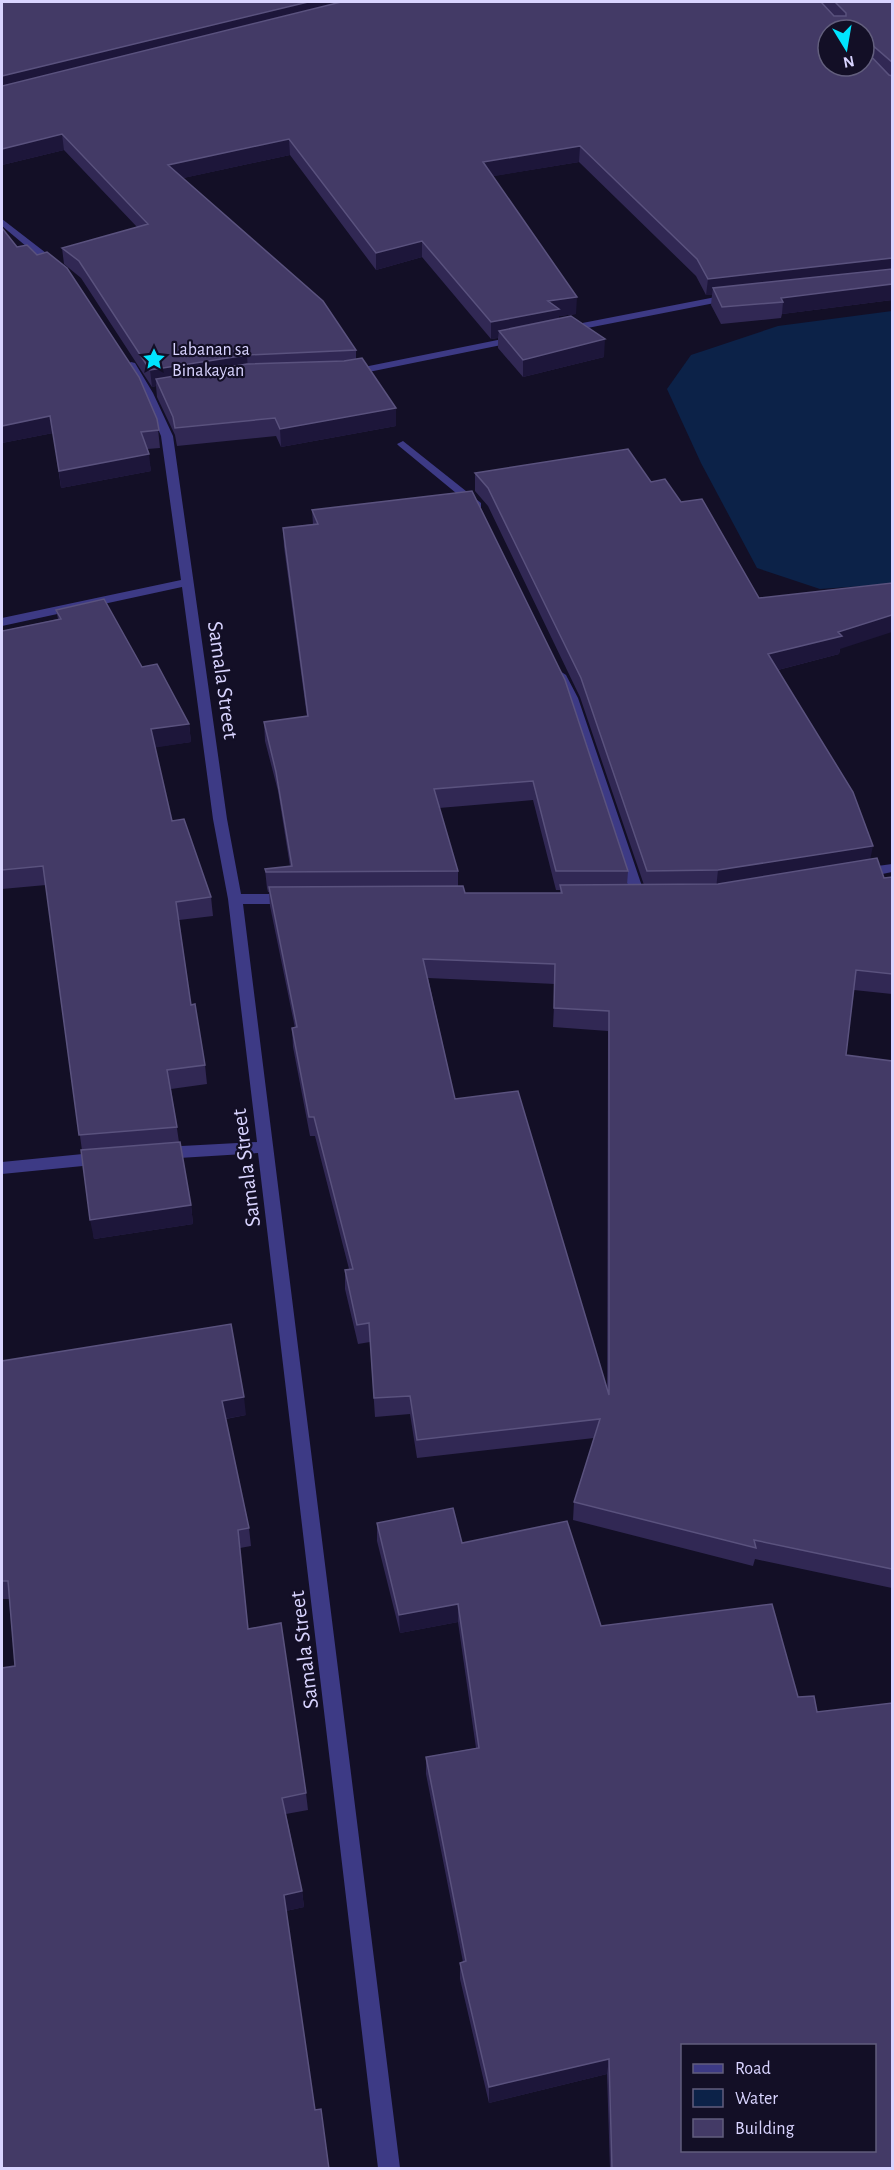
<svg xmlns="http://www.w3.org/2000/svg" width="894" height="2170" viewBox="0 0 894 2170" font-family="'Alegreya Sans',sans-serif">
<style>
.water{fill:#0c2248}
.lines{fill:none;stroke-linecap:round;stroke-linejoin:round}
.minor{fill:#3d3a85;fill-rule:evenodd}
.wall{fill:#312854;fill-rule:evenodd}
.shaded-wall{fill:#1d163a}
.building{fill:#433a66;stroke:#5a527e;stroke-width:1.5;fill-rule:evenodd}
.labels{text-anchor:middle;stroke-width:4.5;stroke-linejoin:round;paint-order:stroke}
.far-poi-label{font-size:18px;fill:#d9d4ff;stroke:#130f26;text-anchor:start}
.street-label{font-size:22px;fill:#d9d4ff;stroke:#130f26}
</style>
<rect width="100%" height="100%" fill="#130f26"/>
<!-- water -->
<path class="water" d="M892,311V584L820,589L757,568L701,463L667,389L691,355L778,326Z"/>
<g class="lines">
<!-- minor -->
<path class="minor" d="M2,219L59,263V267H51L2,226Z
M731,294L735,295V299L567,332L562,329L567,326Z
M517,336L521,337V341L349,376L344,373L349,370Z
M131,362L135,363L153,393L173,436L227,819L241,894H289L296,899L289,904H243L400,2168H378L258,1153L163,1159L158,1157L155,1153L158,1149L163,1147L257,1142L228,899L213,819L182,587L2,626V618L181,580L161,436L143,393L126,365Z
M403,441L481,503V507H473L399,446L397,444Z
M560,671L566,675L578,698L646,898L644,901L639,903L632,898L566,698L554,675Z
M892,864V872L863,878L856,873L863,868Z
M103,1152L108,1154L111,1158L108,1162L103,1164L2,1174V1162Z"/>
</g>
<!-- wall -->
<path class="wall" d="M2,2H892V300L782,314L781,318L721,324L711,305L712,295H706L696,276L579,162L493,176L576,314L559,316V318L604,357L523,377L498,348V338L491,339L422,257L376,270L290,155L183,178L356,350V359L396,408V426L281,447L276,436L177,446L175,435L157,397L156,386L152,387L81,278L64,264L62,248L137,227L64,150L2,165Z
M2,228L157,419L160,448L147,449L151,471L61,488L53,433L2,443Z
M475,473L651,482L681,502L759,598L840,649L839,654L778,670L870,859L884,878L892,877V994L854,990L846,1055L892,1061V1588L755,1559L753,1566L573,1520L574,1502L594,1438L417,1458L410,1414L375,1417L370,1342L358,1344L345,1289V1270L349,1269L315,1136H310L293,1047L292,1028H295L270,906L269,892H268L267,888L265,869L290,866L278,791L265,741L264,722L307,717L284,547L283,528L313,524L312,510L628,871L627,885H644L580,697L488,506L475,491ZM533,800L556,890H560V893H465L458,886V871L439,808ZM428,978L555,984L553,1027L608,1031L607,1390L455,1099Z
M56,610L142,667L189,724L191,742L155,747L172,821L211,897L213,916L179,920L191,1005L205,1065L207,1084L171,1089L179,1142L191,1205L193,1224L94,1239L46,885L2,889V631L58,619Z
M2,1361L246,1415L226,1419L249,1528L251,1546L240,1548L248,1629L306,1793L308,1810L286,1814L302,1891L304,1907L286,1911L315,2110L329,2169L15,1666L9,1599H2Z
M377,1523L462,1543L601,1626L892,2169H610L607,2074L489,2103L460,1979V1963L463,1962L426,1774V1757L476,1748L458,1622L400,1633L377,1541Z"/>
<!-- shaded-wall -->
<path class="shaded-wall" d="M308,2H371L2,92V76Z
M62,134L64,150L2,165V149Z
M289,139L290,155L170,181L168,165Z
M580,146L579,162L483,178V162Z
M422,241V257L376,270V253Z
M892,258V270L713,288L712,295H706L708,279Z
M892,284V300L782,314L783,302L781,298Z
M577,297L576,314L559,316V325L499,331L498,338L491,339V322L548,301Z
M605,339L604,357L523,377V360Z
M247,355L248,372L156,379V386L152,387L150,370Z
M396,408V426L281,447L280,429Z
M50,416L53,433L2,443V426Z
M149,454L151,471L61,488L59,471Z
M892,615V632L840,649L839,654L766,673L768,654Z
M189,724L191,742L153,748L151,729Z
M873,846L869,865L716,889L718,870Z
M191,1205L193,1224L94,1239L90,1220Z
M244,1397L246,1415L224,1419L222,1401Z
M458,1604V1622L400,1633L399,1615Z
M302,1891L304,1907L286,1911L284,1895Z
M609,2059L607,2074L489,2103V2087Z"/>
<!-- building -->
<path class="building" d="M2,2H308L2,76Z
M341,2H821L834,16H846V13L835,2H892V62L864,38V49L889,75L892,76V258L708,279L697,259L580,146L483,162L577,297L548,301L559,309L491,322L422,241L376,253L289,139L168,165L323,301L356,350L247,355L150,370L79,261L62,248L148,224L62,134L2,149V86ZM828,30H864V66H828Z
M2,228L17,247L27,245L37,255L47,252L67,268L139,377L157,419L159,430L141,432L149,454L59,471L50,416L2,426Z
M892,269V284L781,298L783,302L722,307L713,288Z
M571,316L605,339L523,360L499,331Z
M362,358L396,408L280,429L275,418L175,428L173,417L156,379L247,364L344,361Z
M628,449L651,482L665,479L681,502L702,499L759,598L892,583V615L838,632L842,636L768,654L853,792L873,846L718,870L647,871L581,678L488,488L475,473Z
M472,491L565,680L628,871H556L533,781L434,789L458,871L266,872L265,869L292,866L276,772L264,722L308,716L283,528L318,524L312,510Z
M104,599L142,667L157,664L189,724L151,729L172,821L184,819L211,897L176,902L191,1005L195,1004L205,1065L167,1070L177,1127L79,1135L43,866L2,870V631L61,619L56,610Z
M877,858L884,878L892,877V974L856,970L846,1055L892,1061V1569L754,1540L756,1548L574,1502L600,1419L417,1440L410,1396L374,1398L369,1323L357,1325L345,1270L353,1269L314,1117H309L292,1028L297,1027L269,887L463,886L465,893H562L560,885L718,884ZM423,959L555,964L554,1008L609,1011V1395L518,1091L455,1099Z
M180,1142L191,1205L90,1220L81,1150Z
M231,1324L244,1397L222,1401L249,1528L238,1530L248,1629L281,1623L306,1793L282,1798L302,1891L284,1895L315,2110L321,2109L329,2169H2V1668L15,1666L8,1581H2V1361Z
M453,1508L462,1543L567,1521L601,1626L772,1604L798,1697L814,1696L817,1712L892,1703V2169H612L609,2059L489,2087L460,1963L466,1961L426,1757L479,1748L458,1604L399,1615L377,1523ZM682,2046H874V2151H682Z"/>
<!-- icons -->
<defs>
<g id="sight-bare" transform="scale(1.8)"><path d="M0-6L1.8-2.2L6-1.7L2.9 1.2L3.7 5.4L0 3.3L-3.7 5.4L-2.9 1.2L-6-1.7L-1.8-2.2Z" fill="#00e5ff" stroke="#130f26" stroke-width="2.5" paint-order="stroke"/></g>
</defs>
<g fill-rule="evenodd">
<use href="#sight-bare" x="154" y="359"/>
</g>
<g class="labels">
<!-- far-poi labels -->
<g class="far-poi-label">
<text x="172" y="355">Labanan sa<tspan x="172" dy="21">Binakayan</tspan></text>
</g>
<!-- street labels -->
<g class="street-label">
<text transform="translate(224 680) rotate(82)" y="8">Samala Street</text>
<text transform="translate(245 1168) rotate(-97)" y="8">Samala Street</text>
<text transform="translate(303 1650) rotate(-97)" y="8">Samala Street</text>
</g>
</g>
<!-- border -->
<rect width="894" height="2170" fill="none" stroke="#d9d4ff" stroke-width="6"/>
<!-- legend -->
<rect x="681" y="2044" width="195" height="108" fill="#130f26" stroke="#625e7d" stroke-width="1.5"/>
<rect x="693" y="2064" width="30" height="9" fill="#3d3a85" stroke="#625e7d" stroke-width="1.5"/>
<text x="735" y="2074" font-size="18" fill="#d9d4ff">Road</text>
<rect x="693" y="2089" width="30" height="18" fill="#0c2248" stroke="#625e7d" stroke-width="1.5"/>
<text x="735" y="2104" font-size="18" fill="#d9d4ff">Water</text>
<rect x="693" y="2119" width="30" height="18" fill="#433a66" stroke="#625e7d" stroke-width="1.5"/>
<text x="735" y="2134" font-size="18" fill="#d9d4ff">Building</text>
<!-- north arrow -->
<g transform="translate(846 48) rotate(169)"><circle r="28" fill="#130f26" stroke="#625e7d" stroke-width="1.5"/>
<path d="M0-4.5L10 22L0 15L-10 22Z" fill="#00e5ff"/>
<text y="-9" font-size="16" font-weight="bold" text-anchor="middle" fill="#d9d4ff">N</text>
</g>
</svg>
